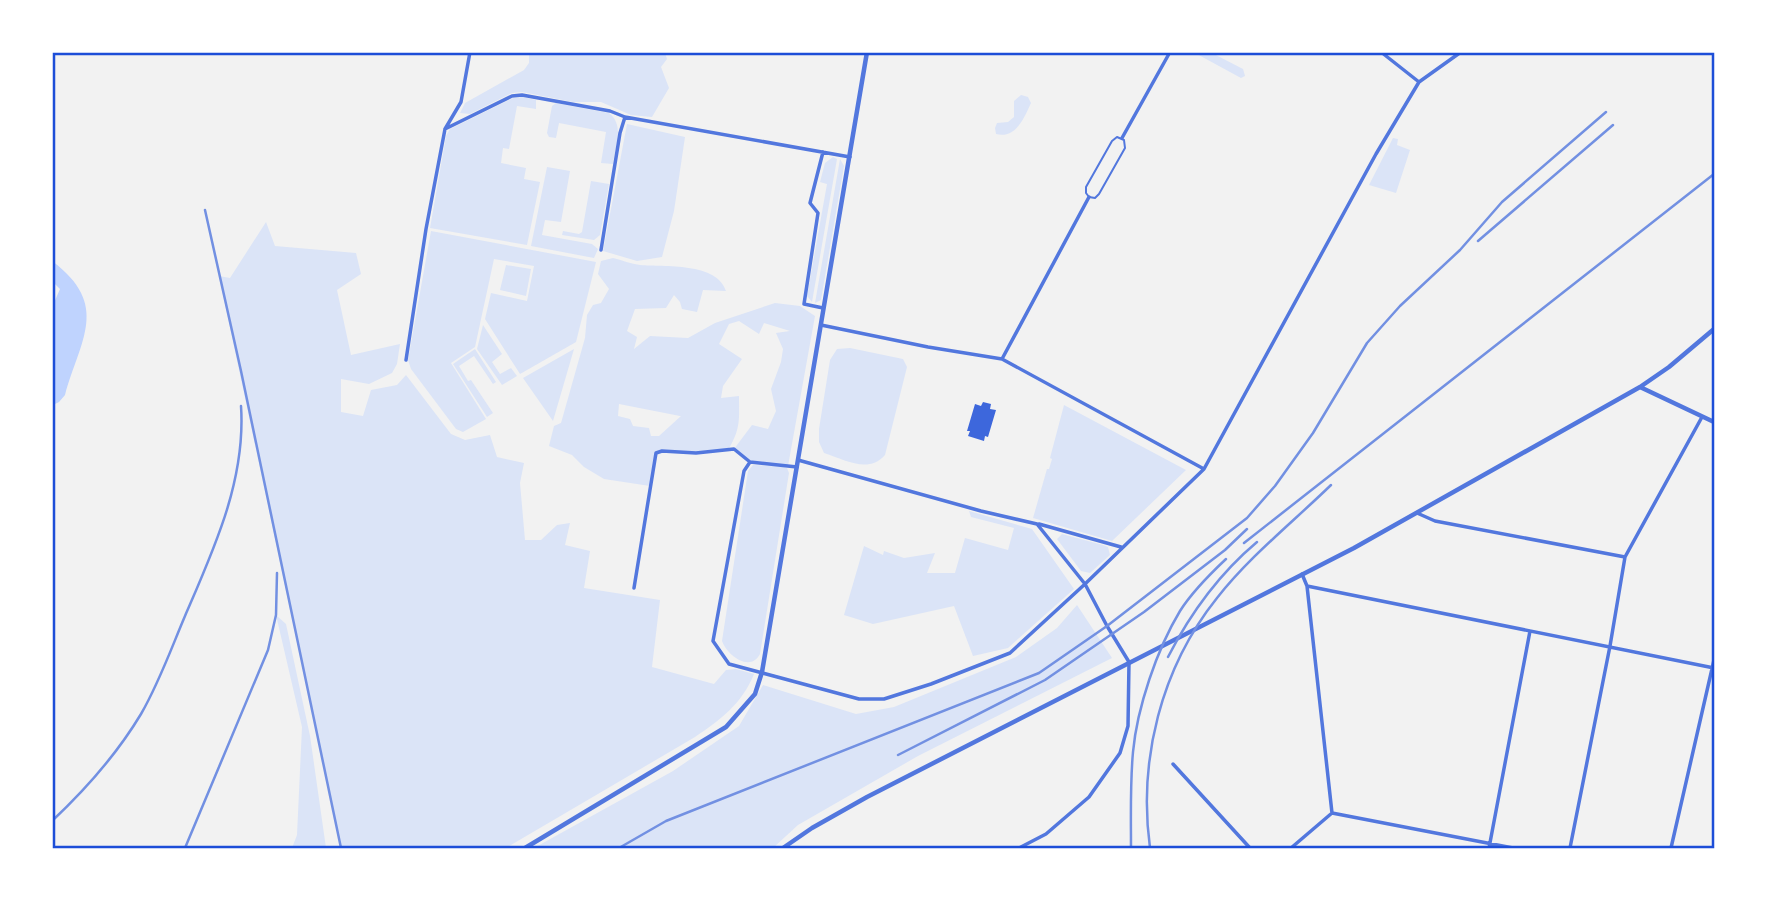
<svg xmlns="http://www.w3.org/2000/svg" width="1767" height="901" viewBox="0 0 1767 901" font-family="Lato,sans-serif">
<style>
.green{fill:#dbe4f7;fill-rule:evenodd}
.water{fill:#bfd3fe}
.building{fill:#3d67dc}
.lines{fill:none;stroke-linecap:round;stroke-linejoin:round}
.service{stroke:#5277de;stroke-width:2}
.minor{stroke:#5277de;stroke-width:3.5}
.tertiary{stroke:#5277de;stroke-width:4.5}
.rail{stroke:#7290e2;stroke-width:2.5}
.neatline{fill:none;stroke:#1d4ed8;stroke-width:2.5}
</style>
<rect width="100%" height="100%" fill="#f2f2f2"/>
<!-- green -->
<path class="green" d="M529,53H665L667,59L661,67L669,88L652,117L631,115L601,102H573L522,92L512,93L470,114L460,113L465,103L524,70L529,63Z
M1195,53H1212L1243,69L1245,76L1241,78Z
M1021,95L1028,97L1031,103C1024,118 1016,139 996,134L995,128L997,123L1008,122L1014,117V101Z
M523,97L536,100V109L517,106L509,149L503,148L501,163L526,168L524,179L540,182L527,245L430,228L446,136L450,129L513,98Z
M556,103L609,113C625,125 615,147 613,164L601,163L606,132L559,123L556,138L549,137L547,133L552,106Z
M627,124L685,137L674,211L662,257L637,261L603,251Z
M1393,138L1398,139L1397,145L1410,150L1396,193L1369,185Z
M833,157L837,159L812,302L807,296L827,184L820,182L825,163Z
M840,159L844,166L821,300L815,303Z
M547,167L570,171L561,222L545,220L542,235L592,244L598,249L594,258L531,246Z
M591,181L609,184L600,235L594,240L562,235L563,231L579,234L582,232Z
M266,222L275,246L356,253L361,274L337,290L351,355L400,344L397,364L392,373L369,384L341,379V412L363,416L371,390L397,385L406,375L451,434L465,440L490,435L497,457L524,463L520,483L525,540H541L557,525L570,523L565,545L590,551L584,588L660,600L652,667L714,684L726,670L736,669L754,674C742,704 720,720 695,737L506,848H341L219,276L230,278Z
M431,231L596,262L576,342L520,374L485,319L491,293L527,301L534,266L494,259L475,347L451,363L486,419L463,432L456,429L411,369L408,360Z
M613,258C622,260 631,264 640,265C664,267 717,262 726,291L703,290L697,312L682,309L680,302L674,295L666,308L635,309L627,331L637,337L634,349L650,336L688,338L715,323L775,303L800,306L815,316L788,466H782L787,468L789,473L760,654C750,673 727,655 722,641L748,471L753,465L779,466L750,462L734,449L752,425L768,429L776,411L771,389L781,362L783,349L776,333L790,331L764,323L759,334L739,321L729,324L719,344L742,359L723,386L721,398L739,396C739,420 741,428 728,450L696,453L662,451L656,453L650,486L604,479L584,467L572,455L549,446L554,426L561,423L585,338L587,315L593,305L601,303L609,289L598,274L601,261ZM619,404L680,416H681L659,436H651L649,428L633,426L630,419L618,416Z
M506,265L531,269L526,296L500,290Z
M483,325L502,354L492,362L500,374L511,368L517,376L502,385L477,349Z
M850,348L903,359L907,367L885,455C868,474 846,460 824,453L819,442V429L830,360L837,349Z
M475,349L496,382L493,384L474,356L459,366L468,381L471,380L493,413L487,417L453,364Z
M574,349L553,421L523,378Z
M1064,405L1186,470L1112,541L1033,518L1047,469H1049L1052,459L1050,458Z
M969,511L1032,529L1074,589L1008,648L973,656L954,606L873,624L844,615L864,546L883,555L884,551L904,558L935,553L927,573H955L965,538L1008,550L1014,528L971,517Z
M1062,534L1103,545L1108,547L1110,555L1090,573L1081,571L1057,539Z
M1077,605L1112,658L918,756L798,825L773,848H534L673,771L739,726L763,685L856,714L894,707L1016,657L1057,628Z
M276,615L286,624L310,736L326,848H292L297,835L302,727Z"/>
<!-- water -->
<path class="water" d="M52,261C111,305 80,340 65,395L59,402L53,405V305L60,289L53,282Z"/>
<!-- building -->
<path class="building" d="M983,402L991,404L990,409L996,410L988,437L985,436L984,441L968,436L970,431H967L975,404L981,406Z"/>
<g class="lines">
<!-- service -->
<path class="service" d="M1117,137L1124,140L1125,148L1099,194L1095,198L1089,197L1086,193V187L1112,141Z"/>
<!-- minor -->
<path class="minor" d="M1381,52L1419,82
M445,129L512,96L522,95L610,111L625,117L850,157
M1122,138L1170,52
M823,152L810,203L818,213L804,304L823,308
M601,250L620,133L625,117
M821,325L928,347L1002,359L1204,469
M1002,359L1089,197
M406,360L426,229L445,129L461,102L470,52
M798,460L981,511L1037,524L1085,584L1107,626L1129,662L1128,726L1120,753L1089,797L1046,834L1019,848
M750,462L744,471L713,641L729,664L859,699H884L931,684L1010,653L1085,584L1204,469L1376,154L1419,82L1461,52
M1417,513L1435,521L1625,557
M1039,524L1121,547
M1307,586L1714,668
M634,588L656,453L662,451L696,453L734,449L750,462L797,467
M1173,764L1250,848
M1332,813L1513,848
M1291,848L1332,813L1307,586L1302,574
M1489,848L1530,631
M1570,848L1610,646L1625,557L1702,417
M1671,848L1714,660"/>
<!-- tertiary -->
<path class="tertiary" d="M1640,387L1714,422
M525,848L726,727L755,694L762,672L867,52
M783,848L812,828L867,797L1354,548L1640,387L1669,367L1714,329"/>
<!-- rail -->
<path class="rail" d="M205,210L241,371L341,848
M1478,241L1613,125
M1244,543L1714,174
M1168,657C1191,612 1219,574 1257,542
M898,755L1045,680L1144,612L1225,550L1247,529
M52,821C86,789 117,754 141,714C159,683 171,649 185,616C214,549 246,480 241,406
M185,848L268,650L276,615L277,573
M619,848L666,821L1039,673L1107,626L1247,518L1275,486L1313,433L1367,343L1400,306L1460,250L1502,202L1606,112
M1131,848C1131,817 1130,784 1133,752C1137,708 1157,649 1180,611C1192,592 1209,575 1226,559
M1150,848C1138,760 1161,668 1217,598C1250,556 1293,522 1331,485"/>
</g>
<!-- border -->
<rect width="1767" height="901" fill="none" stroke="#ffffff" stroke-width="108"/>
<rect x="54" y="54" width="1659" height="793" class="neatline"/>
</svg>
